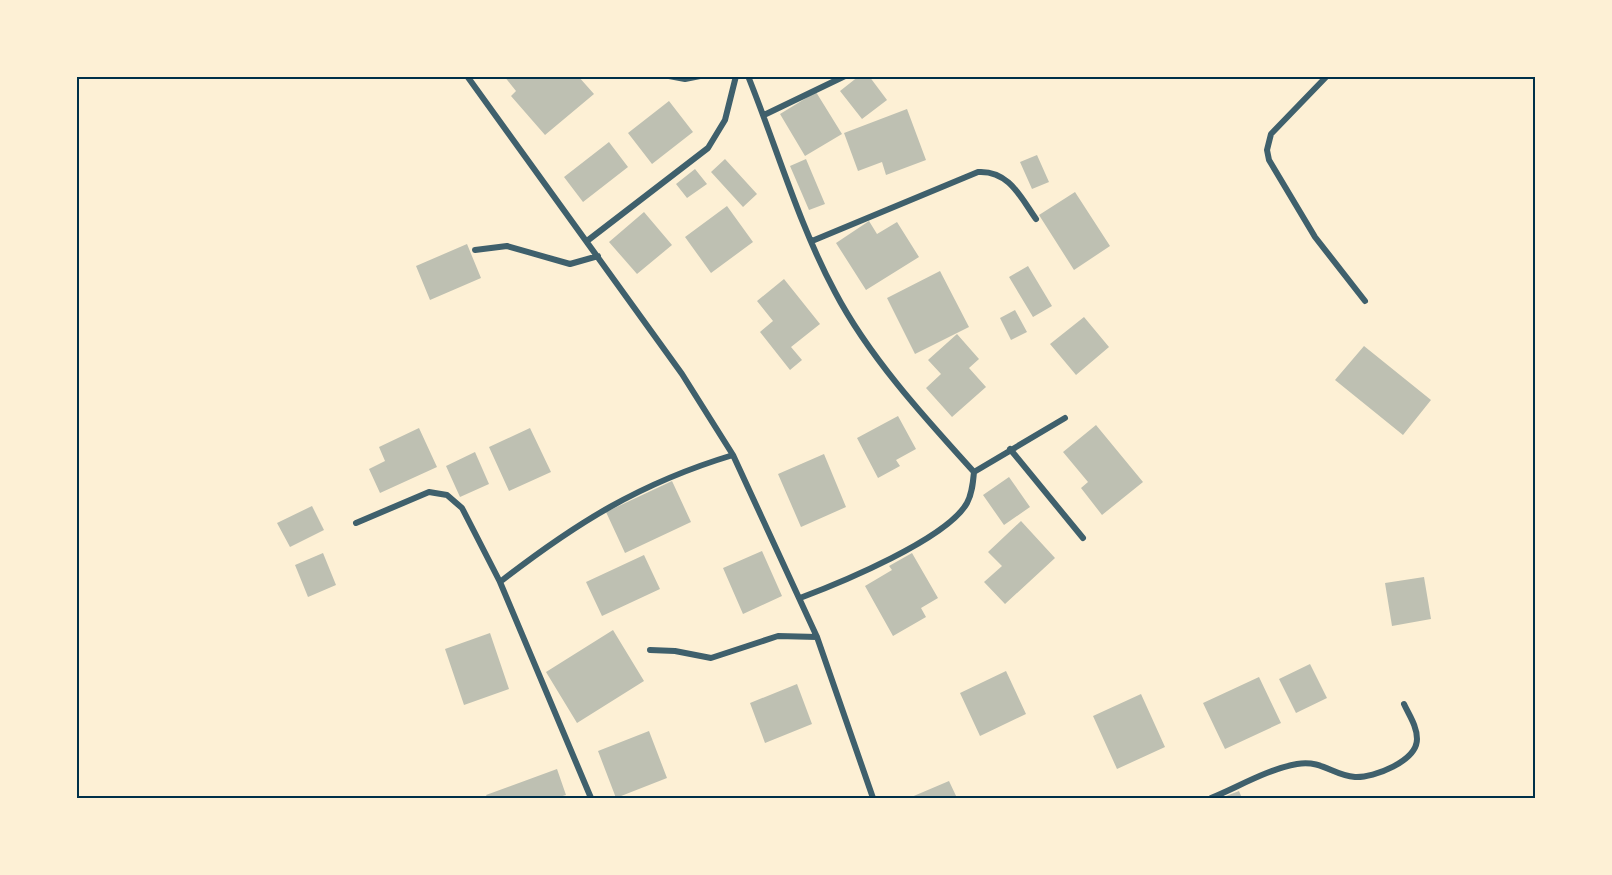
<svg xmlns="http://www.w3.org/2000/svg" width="1612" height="875" viewBox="0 0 1612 875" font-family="Helvetica,sans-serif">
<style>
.building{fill:#bec0b2}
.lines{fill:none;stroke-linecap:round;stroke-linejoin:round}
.minor{stroke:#3f606c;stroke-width:6}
.neatline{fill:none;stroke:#003049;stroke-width:2}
</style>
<rect width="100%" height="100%" fill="#fdf0d5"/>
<!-- building -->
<path class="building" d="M504,76H578L594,94L545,135L511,96L516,91Z
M859,76H869L887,100L862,119L840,91Z
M816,92L842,134L805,156L780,114Z
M669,101L693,132L652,164L628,133Z
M907,109L926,160L886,175L882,162L858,171L844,133Z
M609,142L628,167L583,202L564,177Z
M1037,155L1049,182L1032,189L1020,162Z
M725,159L757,194L743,207L711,172Z
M806,159L825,204L809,210L790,166Z
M695,169L707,184L687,198L676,184Z
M1075,192L1110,246L1074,270L1039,215Z
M727,206L753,242L711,273L685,237Z
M644,212L672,245L637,274L609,242Z
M869,221L877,234L897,222L919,257L866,290L836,243Z
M467,244L481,278L430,300L416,266Z
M1028,266L1052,306L1033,317L1009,277Z
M940,271L969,327L915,354L887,298Z
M784,279L820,324L791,347L802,360L790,370L760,332L773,321L757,301Z
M1015,310L1027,332L1011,340L1000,318Z
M1084,317L1109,347L1076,375L1050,344Z
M957,334L979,359L969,368L986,387L952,417L926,388L941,374L928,360Z
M1364,346L1431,400L1403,435L1335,380Z
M898,416L916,449L896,460L900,466L878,478L857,438Z
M1096,425L1143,482L1102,515L1081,488L1088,482L1063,452Z
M419,428L437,467L380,493L369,469L385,461L379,447Z
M530,428L551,472L509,491L489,447Z
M475,452L489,484L460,497L446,466Z
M824,454L846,507L801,527L778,474Z
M1009,477L1030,507L1004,525L983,495Z
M672,481L691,522L625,553L606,512Z
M312,506L324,530L290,547L277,523Z
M1021,521L1055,558L1005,604L984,582L1002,566L988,552Z
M762,551L782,596L743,614L723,568Z
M323,553L336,585L308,597L295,565Z
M912,553L938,598L921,608L926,617L893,636L865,586L892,570L889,566Z
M644,555L660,589L602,616L586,582Z
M1424,577L1431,619L1392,626L1385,583Z
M613,630L644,681L577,723L546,672Z
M490,633L509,689L464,705L445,649Z
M1310,664L1327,698L1296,713L1279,679Z
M1006,671L1026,714L980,736L960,693Z
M1259,677L1281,723L1225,749L1203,703Z
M797,684L812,724L765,743L750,703Z
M1141,694L1165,747L1117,769L1093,716Z
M649,731L667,778L616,798L598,751Z
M557,769L566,795L556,798H488L486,795Z
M949,781L957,798H909Z
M1239,791L1242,798H1221Z"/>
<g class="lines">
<!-- minor -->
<path class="minor" d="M467,76L682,374L733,455L817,637L873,798
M669,76L685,79L700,76
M748,76C777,148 799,225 835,292C869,357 925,418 974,472C973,483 972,494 967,503C947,539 840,583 800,598
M1327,76L1271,134L1267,150L1269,160L1315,237L1365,301
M764,115L845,76
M587,241L708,148L725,120L736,76
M812,241L978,172C1009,170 1021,198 1036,219
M475,250L507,246L570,264L598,256
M1010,449L1083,538
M974,472L1065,418
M356,523L429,492L447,495L462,508L500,582L591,798
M500,582C576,523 640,483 733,455
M650,650L675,651L711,658L778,636L817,637
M1211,798C1238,787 1268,769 1297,764C1323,760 1332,775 1355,777C1374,778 1417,761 1417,739C1417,726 1409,715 1404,704"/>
</g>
<!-- border -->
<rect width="1612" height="875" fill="none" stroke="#fdf0d5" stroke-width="156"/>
<rect x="78" y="78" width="1456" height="719" class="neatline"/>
</svg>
